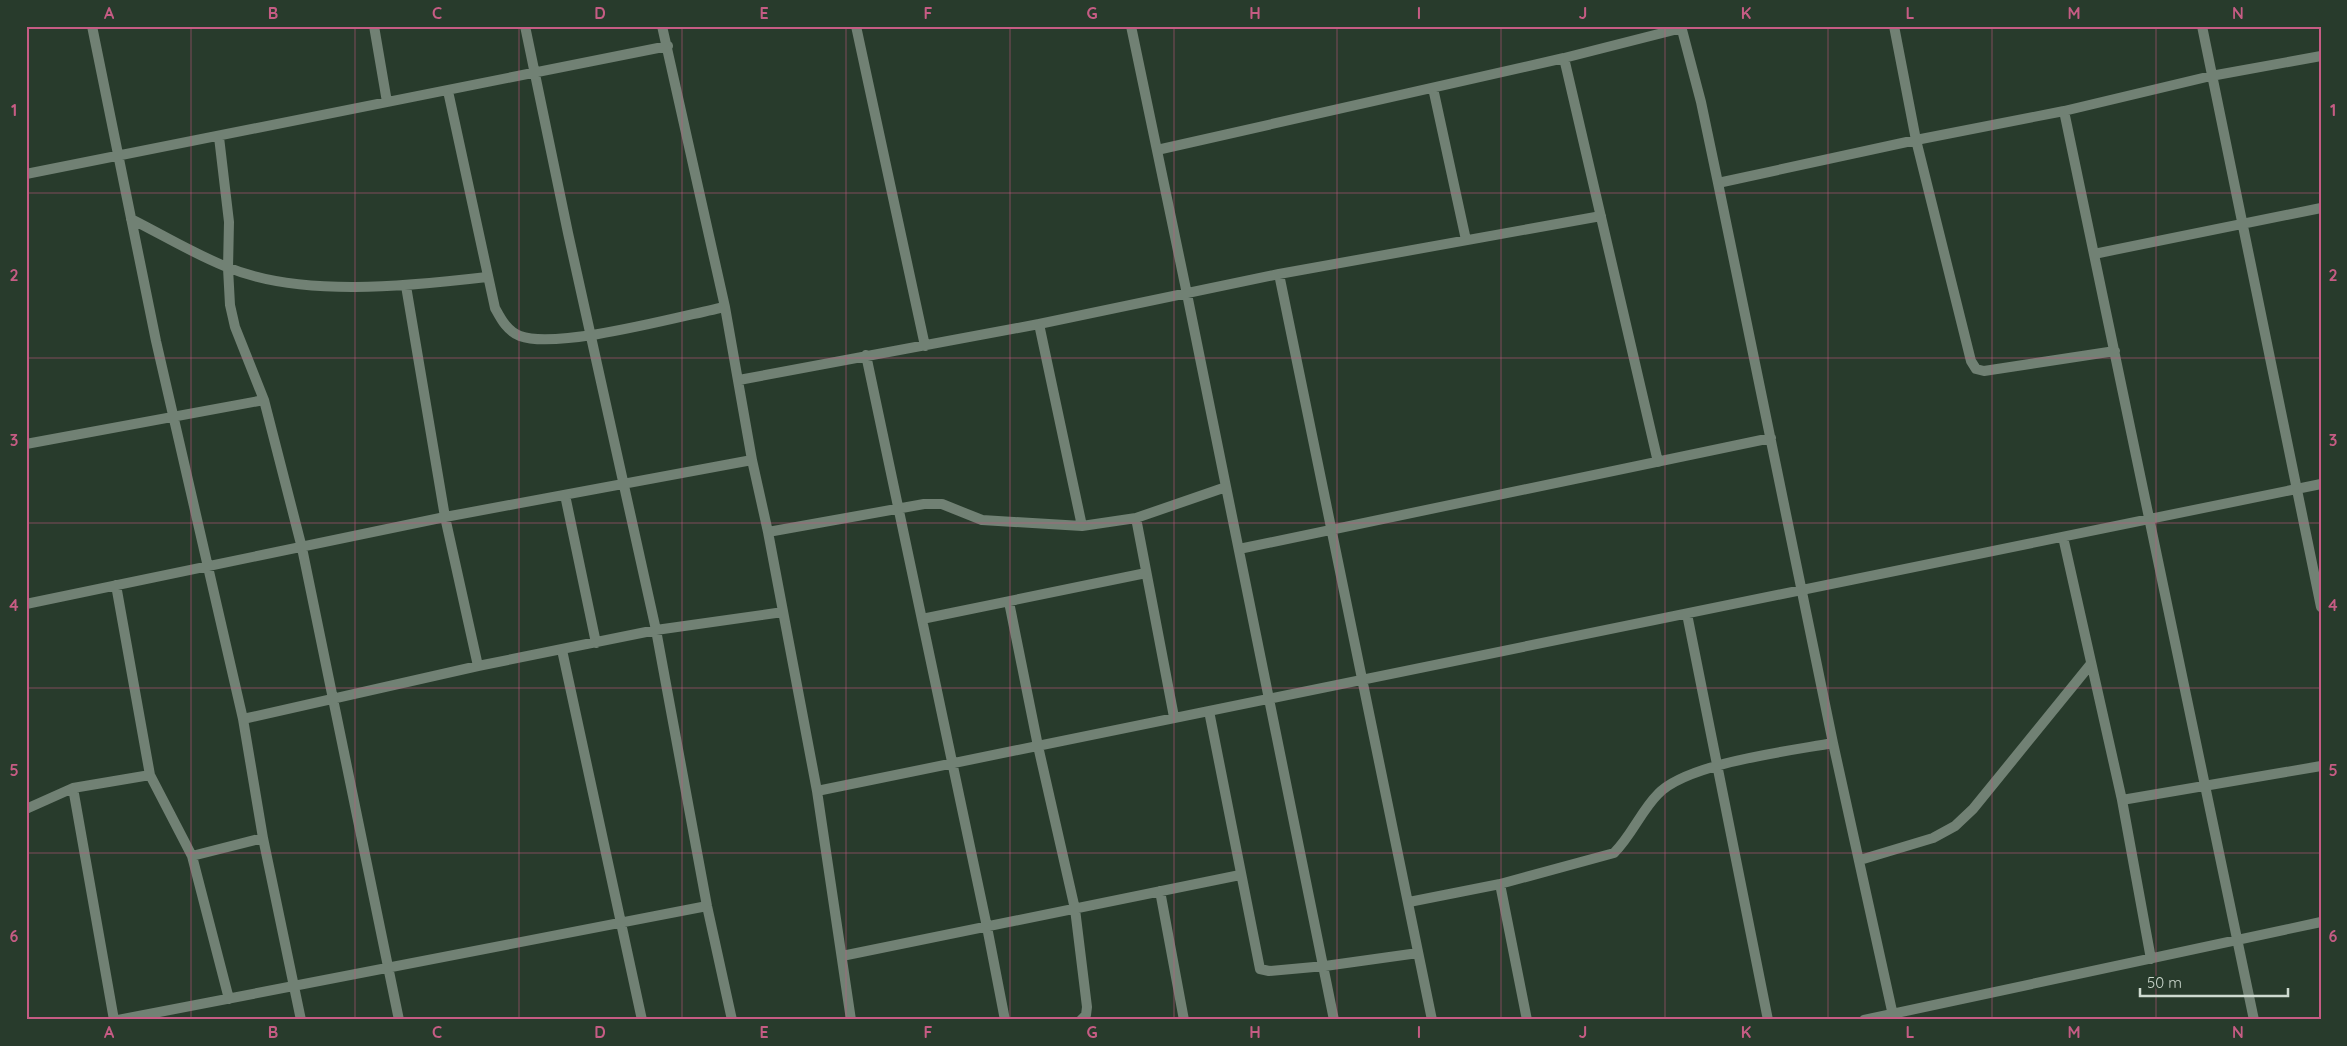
<svg xmlns="http://www.w3.org/2000/svg" width="2347" height="1046" viewBox="0 0 2347 1046" font-family="Quicksand,sans-serif">
<style>
.lines{fill:none;stroke-linecap:round;stroke-linejoin:round}
.minor{stroke:#718174;stroke-width:10}
.grid{fill:none;stroke:#c65c84;stroke-width:1;stroke-opacity:0.55}
.neatline{fill:none;stroke:#c65c84;stroke-width:2}
.grid-label{font-size:16px;text-anchor:middle;font-weight:bold;fill:#c65c84}
</style>
<rect width="100%" height="100%" fill="#283b2c"/>
<g class="lines">
<!-- minor -->
<path class="minor" d="M92,26L156,341L243,719L263,838L301,1020
M374,26L387,102
M525,26L568,233L656,630L707,906L732,1020
M662,26L725,307L752,460L768,532L817,791L851,1020
M856,26L925,346
M1131,26L1187,294L1334,1020
M1681,26L1701,102L1718,183L1833,743L1894,1020
M1894,26L1916,140L1971,361L1976,369L1984,371L2115,351
M2202,26L2321,607
M1564,58L1658,462
M1433,88L1466,240
M448,91L495,308C501,319 507,331 520,336C557,350 681,316 725,307
M2064,111L2254,1020
M219,137L229,222L228,268L230,305L235,327L264,400L302,548L399,1020
M1157,150L1564,58L1682,28
M26,174L668,46
M1718,183L1916,140L2064,111L2211,76L2321,56
M131,219C163,235 194,254 227,267C300,298 410,286 487,277
M2094,254L2321,208
M1279,274L1432,1020
M406,286L445,517L478,666
M1039,324L1082,526
M866,355L987,927L1005,1020
M739,380L1039,324L1279,274L1601,216
M26,444L264,400
M565,495L596,643
M1136,518L1174,717
M768,532L924,504H942L982,520L1082,526L1136,518L1226,487
M2063,537L2122,800L2151,959
M1239,549L1771,438
M116,585L150,775L192,856L229,999
M1009,602L1038,746L1075,909L1087,1007L1086,1015L1081,1020
M26,604L445,517L752,460
M1687,614L1768,1020
M922,619L1146,573
M562,650L642,1020
M1209,711L1260,969L1269,971L1325,966L1418,953
M243,719L478,666L656,630L783,612
M73,788L114,1020
M817,791L2321,484
M2122,800L2321,766
M26,809L73,788L150,775
M192,856L263,838
M1860,860L1933,838L1955,826L1973,809L2090,665
M1500,884L1527,1020
M1160,891L1184,1020
M1409,902L1500,884L1614,853C1632,835 1641,811 1658,794C1687,763 1790,751 1833,743
M842,956L1240,875
M118,1020L707,906
M1864,1020L2321,922"/>
</g>
<!-- grid -->
<path class="grid" d="M191,26V1020M355,26V1020M519,26V1020M682,26V1020M846,26V1020M1010,26V1020M1174,26V1020M1337,26V1020M1501,26V1020M1665,26V1020M1828,26V1020M1992,26V1020M2156,26V1020M26,193H2321M26,358H2321M26,523H2321M26,688H2321M26,853H2321"/>
<!-- border -->
<rect width="2347" height="1046" fill="none" stroke="#283b2c" stroke-width="55"/>
<!-- scale -->
<path d="M2140 988v8h148v-8" fill="none" stroke="#cedad0" stroke-width="2.5"/>
<text x="2147" y="988" font-size="15" fill="#cedad0" stroke="#283b2c" stroke-width="4" paint-order="stroke">50 m</text>
<rect x="28" y="28" width="2292" height="990" class="neatline"/>
<g class="grid-label">
<text x="109" y="19">A</text>
<text x="273" y="19">B</text>
<text x="437" y="19">C</text>
<text x="600" y="19">D</text>
<text x="764" y="19">E</text>
<text x="928" y="19">F</text>
<text x="1092" y="19">G</text>
<text x="1255" y="19">H</text>
<text x="1419" y="19">I</text>
<text x="1583" y="19">J</text>
<text x="1746" y="19">K</text>
<text x="1910" y="19">L</text>
<text x="2074" y="19">M</text>
<text x="2238" y="19">N</text>
<text x="14" y="116">1</text>
<text x="2333" y="116">1</text>
<text x="14" y="281">2</text>
<text x="2333" y="281">2</text>
<text x="14" y="446">3</text>
<text x="2333" y="446">3</text>
<text x="14" y="611">4</text>
<text x="2333" y="611">4</text>
<text x="14" y="776">5</text>
<text x="2333" y="776">5</text>
<text x="14" y="942">6</text>
<text x="2333" y="942">6</text>
<text x="109" y="1038">A</text>
<text x="273" y="1038">B</text>
<text x="437" y="1038">C</text>
<text x="600" y="1038">D</text>
<text x="764" y="1038">E</text>
<text x="928" y="1038">F</text>
<text x="1092" y="1038">G</text>
<text x="1255" y="1038">H</text>
<text x="1419" y="1038">I</text>
<text x="1583" y="1038">J</text>
<text x="1746" y="1038">K</text>
<text x="1910" y="1038">L</text>
<text x="2074" y="1038">M</text>
<text x="2238" y="1038">N</text>
</g>
</svg>
